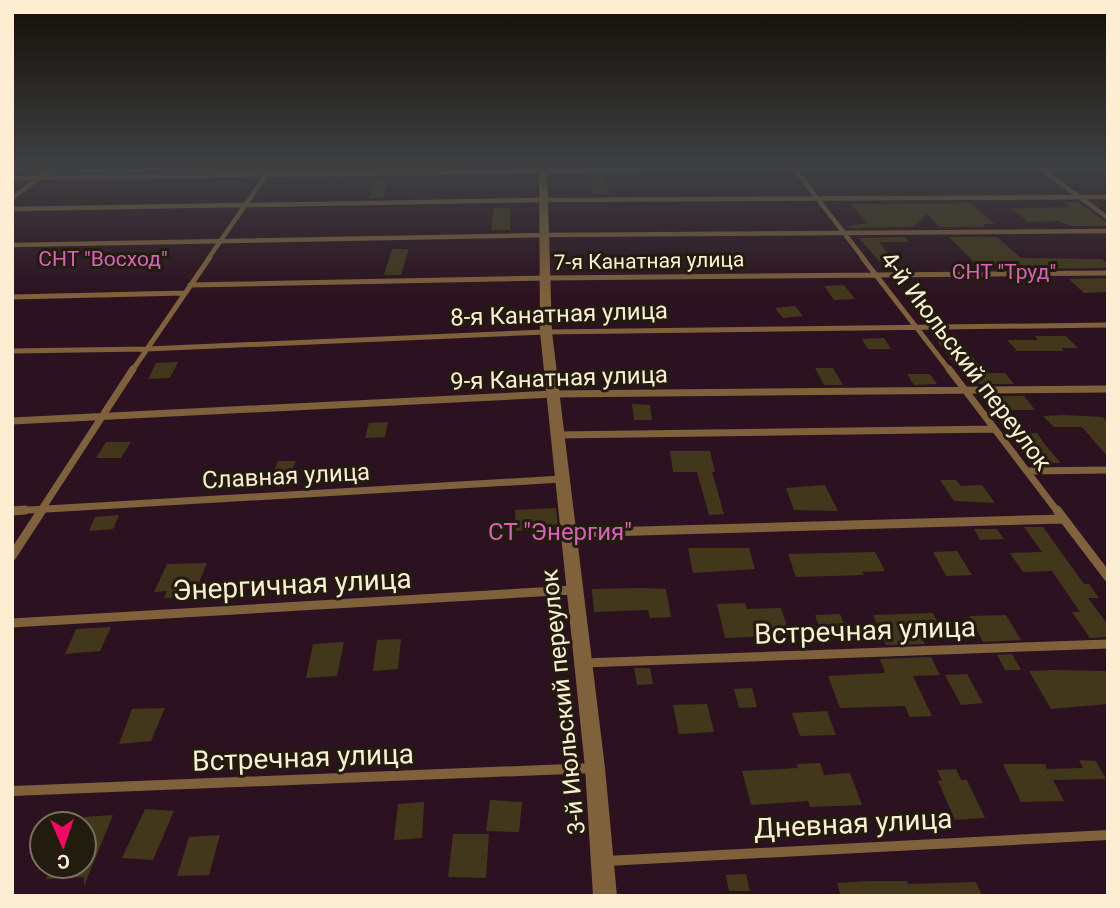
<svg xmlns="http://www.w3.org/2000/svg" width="1120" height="908" viewBox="0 0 1120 908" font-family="Roboto,sans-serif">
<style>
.green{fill:#2c1220;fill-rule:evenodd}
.building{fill:#42371b}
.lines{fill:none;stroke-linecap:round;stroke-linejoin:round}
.lane-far4{stroke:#7f613b;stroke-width:4.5}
.lane-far3{stroke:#7f613b;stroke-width:5}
.lane-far2{stroke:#7f613b;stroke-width:7}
.lane-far1{stroke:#7f613b;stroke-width:9}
.lane{stroke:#7f613b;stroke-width:10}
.street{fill:#7f613b;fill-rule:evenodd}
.labels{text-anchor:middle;stroke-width:6;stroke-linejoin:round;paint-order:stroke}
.far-park-label{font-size:21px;fill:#da60ba;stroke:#221c0f}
.far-street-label{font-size:21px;fill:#fdedd2;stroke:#221c0f}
.street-label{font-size:24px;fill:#fdedd2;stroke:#221c0f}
.park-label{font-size:24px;fill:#da60ba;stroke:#221c0f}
.near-street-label{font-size:28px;fill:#fdedd2;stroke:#221c0f}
</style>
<rect width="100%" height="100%" fill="#221c0f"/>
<!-- green -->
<path class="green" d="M12,168H1108V896H12ZM42,824H84V866H42Z"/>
<!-- building -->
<path class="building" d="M606,175L609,194H592L591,176Z
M374,180H387L383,198H369Z
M1063,202H1078L1108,223V226H1071L1058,221L1028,222L1011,208L1070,207Z
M970,203L995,224H983L986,227H940L927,214L913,227L851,228L849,226L867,223L851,204Z
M494,208H510V230H491Z
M905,237L909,242H879L894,261H879L859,238Z
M949,237H997L1021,258L1102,259L1108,264V268L1011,269L1007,265L976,264Z
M392,249H409L401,275H384Z
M1108,278V292L1084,293L1069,279Z
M844,285L855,299L834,300L824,286Z
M795,306L803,316L783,318L775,308Z
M953,334L980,366H984L989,373H1005L1014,384H979L963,362L954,363L938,342H947L946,340Z
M1035,336H1066L1078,348H1061L1064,351H1017L1007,340H1038Z
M884,338L891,349H868L862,339Z
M178,362L170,378L148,379L156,363Z
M815,368H833L843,385H824Z
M907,374H930L937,384L914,385Z
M989,396H1024L1035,410H995L987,398H990Z
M632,404L650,405L652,420H634Z
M1064,415L1103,417L1108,423V457L1082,427H1054L1043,416Z
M388,422L385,437L365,438L369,423Z
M1037,433L1046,446L1061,463H1037L1015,434Z
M106,442H131L121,458H96Z
M670,451H710L715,472H712L724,514L709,515L697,472H673Z
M278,461H296L288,479H271Z
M940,480H956L961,486L982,485L995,503L954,501Z
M825,485L838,511L794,510L786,488Z
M556,508L558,528L516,531L515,510Z
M119,515L113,529L89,531L95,517Z
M1024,527H1043L1084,584H1089L1099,598H1088L1108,625V637L1090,638L1072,612H1080L1052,571L1023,572L1010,553L1042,552Z
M974,529H997L1004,539L980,540Z
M688,548H749L755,569L693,573Z
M957,551L972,575L946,576L933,552Z
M875,552L885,571L862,572L864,575L796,577L788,554Z
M207,563L193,597L164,598L167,591L154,592L167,564Z
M640,588L666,589L671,617L650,618L648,610L594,612L592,589Z
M745,603L747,609L781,608L790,635L725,638L717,604Z
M933,613L944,636L921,637L925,644L886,645L873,615Z
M840,614L850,638L824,639L815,615Z
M1006,615L1021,640L983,642L969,616Z
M111,627L100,651L65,654L76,629Z
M401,639L398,669L373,671L377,640Z
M344,642L337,676L306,678L313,644Z
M1012,654L1021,670H1005L997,655Z
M931,657L940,675L913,676L932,716L910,717L905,706L840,708L828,676L885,673L880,659Z
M634,668H650L653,684L637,685Z
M1052,670L1105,671L1108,675V704L1051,709L1029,671Z
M967,674L983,703L961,705L945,675Z
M752,688L757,707L739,708L734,689Z
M707,704L714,732L679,734L673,705Z
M165,708L151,741L119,744L132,709Z
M827,711L836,735L800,736L792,713Z
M1079,760L1096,761L1106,779L1053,780L1064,801L1021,802L1003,764H1045L1047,769L1083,768Z
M820,763L824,775L850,773L862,805L810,807L808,801L751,805L742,771L798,768L797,764Z
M956,769L961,780H967L985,818L955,820L938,781H942L937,770Z
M490,800L522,802L519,832L486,831Z
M424,802L422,838L394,840L398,804Z
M145,809L174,811L153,860L122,858Z
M113,815L84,886V877L46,879L51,866H84V817Z
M453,834H489L486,878L448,877Z
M220,835L209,875L177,876L189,837Z
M746,874L750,891H729L726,875Z
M869,881H907L908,884L976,882L982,896H841L837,883Z"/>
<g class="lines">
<!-- lane-far4 -->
<path class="lane-far4" d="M794,168L864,259
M1040,168L1108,218
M12,178L818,168
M12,198L53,168
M12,209L544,200L1108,197
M12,245L546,235L1108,231
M208,259L271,168"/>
<!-- lane-far3 -->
<path class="lane-far3" d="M862,257L950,371
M190,285L547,278L1108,273
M12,297L185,293
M12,351L146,349L546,332L1108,325
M132,371L210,257"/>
<!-- lane-far2 -->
<path class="lane-far2" d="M949,369L1058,512
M12,421L553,394L1108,389
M558,435L994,429
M1027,471L1108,470
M12,511L562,479
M40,512L133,369"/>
<!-- lane-far1 -->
<path class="lane-far1" d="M1057,510L1108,577
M12,511L25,510
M569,533L1063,519
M12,556L42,510
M12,623L573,590
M583,663L1108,644"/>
<!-- lane -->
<path class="lane" d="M12,791L594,768
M606,861L1108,835"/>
<!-- street -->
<path class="street" d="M539,168H547L552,332L605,768L617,896H593L585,768L540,332Z"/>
</g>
<!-- sky -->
<linearGradient id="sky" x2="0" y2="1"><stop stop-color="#130f08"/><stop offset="0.57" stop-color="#3e4042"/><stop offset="1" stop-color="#3e4042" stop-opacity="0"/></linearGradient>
<rect width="1120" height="295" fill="url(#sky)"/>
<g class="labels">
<!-- far-park labels -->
<g class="far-park-label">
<text x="103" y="266">СНТ "Восход"</text>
<text x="1004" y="279">СНТ "Труд"</text>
</g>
<!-- far-street labels -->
<g class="far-street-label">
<text transform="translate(649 261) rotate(-1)" y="7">7-я Канатная улица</text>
</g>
<!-- street labels -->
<g class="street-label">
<text transform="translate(559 314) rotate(-2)" y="8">8-я Канатная улица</text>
<text transform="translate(966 361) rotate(53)" y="8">4-й Июльский переулок</text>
<text transform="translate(559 378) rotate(-2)" y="8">9-я Канатная улица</text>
<text transform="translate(286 476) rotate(-3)" y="8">Славная улица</text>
<text transform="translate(563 702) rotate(-96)" y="8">3-й Июльский переулок</text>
</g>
<!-- park labels -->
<g class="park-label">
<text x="560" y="540">СТ "Энергия"</text>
</g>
<!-- near-street labels -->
<g class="near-street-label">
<text transform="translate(292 584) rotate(-3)" y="10">Энергичная улица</text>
<text transform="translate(865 630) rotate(-2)" y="10">Встречная улица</text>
<text transform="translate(303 757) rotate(-2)" y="10">Встречная улица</text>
<text transform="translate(853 823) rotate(-3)" y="10">Дневная улица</text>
</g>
</g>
<!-- border -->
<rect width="1120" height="908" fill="none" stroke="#fdedd2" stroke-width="28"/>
<!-- north arrow -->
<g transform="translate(63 845) rotate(178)"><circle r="33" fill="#221c0f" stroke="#7a705d" stroke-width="2"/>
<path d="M0-5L12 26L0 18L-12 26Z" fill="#f20963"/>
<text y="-10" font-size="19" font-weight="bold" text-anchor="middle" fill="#fdedd2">С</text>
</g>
</svg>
